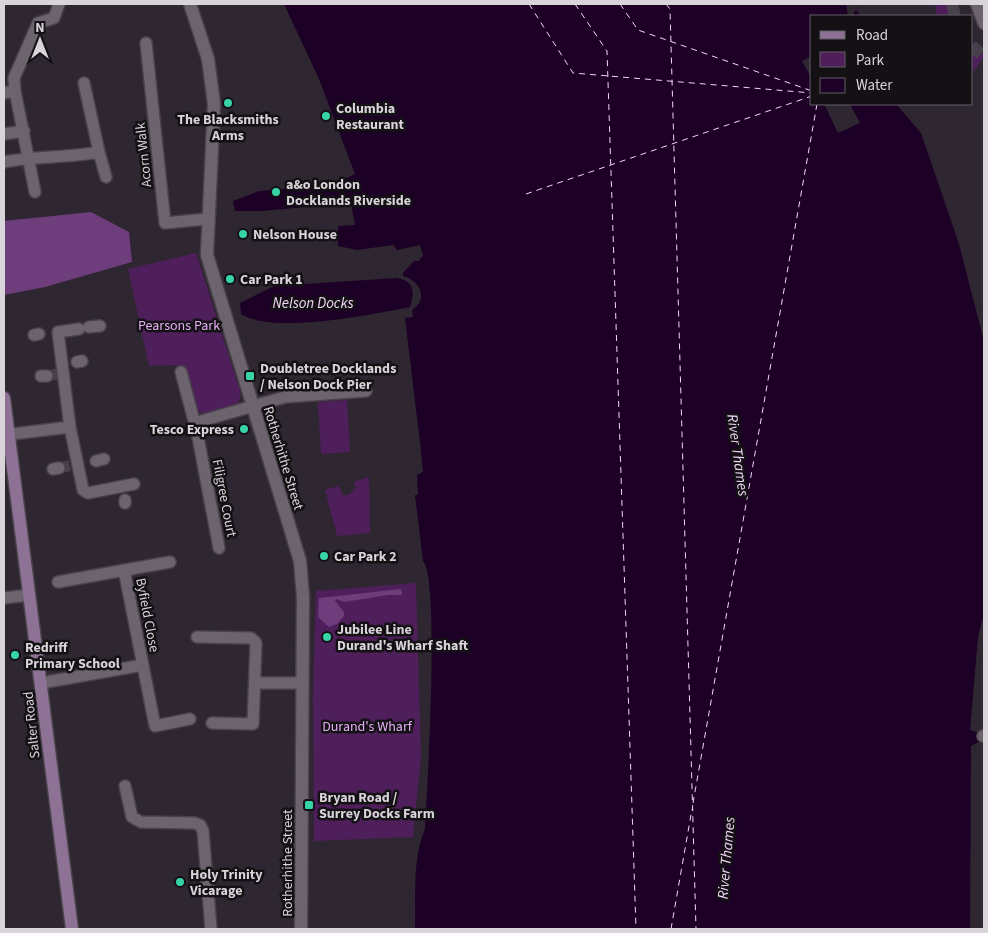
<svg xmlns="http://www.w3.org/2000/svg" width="988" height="933" viewBox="0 0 988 933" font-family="'Source Sans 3',sans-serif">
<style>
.green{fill:#4f1f5c}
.forest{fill:#6e3d7c}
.water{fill:#1d0026}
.pier{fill:#2e2630}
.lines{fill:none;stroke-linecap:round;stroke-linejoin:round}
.ferry{stroke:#f3d6fb;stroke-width:1;stroke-dasharray:6 5;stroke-linecap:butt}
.minor-tunnel{stroke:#48404a;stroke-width:11;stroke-dasharray:11 5.5;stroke-linecap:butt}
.primary-tunnel{stroke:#48404a;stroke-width:12;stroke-dasharray:12 6;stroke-linecap:butt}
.minor-casing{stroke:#49424a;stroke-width:14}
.tertiary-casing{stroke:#49424a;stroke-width:15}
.secondary-casing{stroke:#49424a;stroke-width:15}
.minor{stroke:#6c636f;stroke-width:11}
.tertiary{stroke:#6c636f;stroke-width:12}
.secondary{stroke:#8d7295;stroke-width:12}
.poi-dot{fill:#36d4a7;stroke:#141115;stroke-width:2}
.labels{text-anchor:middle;stroke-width:5;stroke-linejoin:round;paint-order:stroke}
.poi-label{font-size:14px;font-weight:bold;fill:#d9d3da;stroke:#141115;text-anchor:start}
.street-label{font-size:14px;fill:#d9d3da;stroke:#141115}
.park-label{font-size:14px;fill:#e5adf5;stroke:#141115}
.water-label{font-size:15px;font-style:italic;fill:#f3d6fb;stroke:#141115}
</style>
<rect width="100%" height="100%" fill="#2e2630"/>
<!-- green -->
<path class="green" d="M935,4H954L957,16H937Z
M972,42L984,56L975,70L972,68Z
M196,253L241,394L237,406C203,420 209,417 180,399L176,365L149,366L128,269Z
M347,400L350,452L321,454L318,402Z
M369,477L370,533L337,536L325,490L338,486L343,495H349L356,488L354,482Z
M416,583L421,757L413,837L314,841L313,695L316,591Z"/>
<!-- forest -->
<path class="forest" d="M91,212L129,232L132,262L45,287L4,295V221Z
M401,589L402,595H388L344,602L336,599L335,601L344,612V616L337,624L329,627L318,617L319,598Z"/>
<!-- water -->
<path class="water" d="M284,4H857L859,16H812V104H896L921,133L959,244L984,341V613L978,637L970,730L980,733L979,742L971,746L970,929H415C416,897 412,859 425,829C427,794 440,577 423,561L415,495H418L417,475L423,472L421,451L405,318L413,317L412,310C429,299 420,280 403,276V273L414,261H419L423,255L420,245L397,250L393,245L357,250L338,246V226L355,225L351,203L261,211H235L233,201L259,191L333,185L355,174L319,79Z
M397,278C399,279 402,279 404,280C416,285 413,298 410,307C374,314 274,335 241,314L240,303L274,286Z"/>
<!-- pier -->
<path class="pier" d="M846,4H857L858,11H854V16H848Z
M812,56V79L802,61Z
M824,104H850L860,123L838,133Z"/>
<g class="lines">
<!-- ferry -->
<path class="ferry" d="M529,4L573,73L812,93
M575,4L607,51L636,929
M620,4L638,30L812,91
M666,4L670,9L696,929
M526,194L812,96
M693,803L817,104
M671,929L692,809"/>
<!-- minor-tunnel -->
<path class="minor-tunnel" d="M47,376L58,374
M59,468L72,465"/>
<!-- primary-tunnel -->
<path class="primary-tunnel" d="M952,4L955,16
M972,46L984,57"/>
<!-- minor casing -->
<g class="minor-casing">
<path id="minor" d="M146,43L165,223L207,219
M15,91L35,192
M4,93L15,91L14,78L38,23L54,18L59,4
M4,134L24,131
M99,152L106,177
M4,162C35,156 68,158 99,152L84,83
M89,327L100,326
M79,329L58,332L70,427L83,490L88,493L134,484
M34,335L39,334
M77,362L82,361
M181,372L197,432L219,548
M41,376H47
M194,423L285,397L366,391
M4,435L70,427
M96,461L104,459
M53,469L59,468
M125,500V503
M124,570L155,726L190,719
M58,582L170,562
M4,598L29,595
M197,637L251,638L256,643L253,724L212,723
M41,683L143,665
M255,683H301
M983,736H984
M125,786L132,817L141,822L194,823L200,825L203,831L211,929"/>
</g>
<!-- tertiary casing -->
<g class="tertiary-casing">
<path id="tertiary" d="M190,4L208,59L214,104L207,255L300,561L303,597L301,929
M977,4L984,23"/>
</g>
<!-- secondary casing -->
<g class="secondary-casing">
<path id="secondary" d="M4,398L72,929"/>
</g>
<!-- minor -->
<use href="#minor" class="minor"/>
<!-- tertiary -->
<use href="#tertiary" class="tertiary"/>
<!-- secondary -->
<use href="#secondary" class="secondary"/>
</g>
<!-- markers -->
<g class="poi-dot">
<circle cx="228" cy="103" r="5"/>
<circle cx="326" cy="116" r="5"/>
<circle cx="276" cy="192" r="5"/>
<circle cx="243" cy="234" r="5"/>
<circle cx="230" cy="279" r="5"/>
<rect x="245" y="371" width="10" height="10" rx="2.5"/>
<circle cx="244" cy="429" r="5"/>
<circle cx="324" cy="556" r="5"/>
<circle cx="327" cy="637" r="5"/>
<circle cx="15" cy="655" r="5"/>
<rect x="304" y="800" width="10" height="10" rx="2.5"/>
<circle cx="180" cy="882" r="5"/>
</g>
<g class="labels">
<!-- poi labels -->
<g class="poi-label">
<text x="336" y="113">Columbia<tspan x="336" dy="16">Restaurant</tspan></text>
<text x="228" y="124" text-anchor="middle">The Blacksmiths<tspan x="228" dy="16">Arms</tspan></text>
<text x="286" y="189">a&amp;o London<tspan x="286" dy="16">Docklands Riverside</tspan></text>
<text x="253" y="239">Nelson House</text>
<text x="240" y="284">Car Park 1</text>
<text x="260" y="373">Doubletree Docklands<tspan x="260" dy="16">/ Nelson Dock Pier</tspan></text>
<text x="234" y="434" text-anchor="end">Tesco Express</text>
<text x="334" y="561">Car Park 2</text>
<text x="337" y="634">Jubilee Line<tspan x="337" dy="16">Durand's Wharf Shaft</tspan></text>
<text x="25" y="652">Redriff<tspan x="25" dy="16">Primary School</tspan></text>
<text x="319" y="802">Bryan Road /<tspan x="319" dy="16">Surrey Docks Farm</tspan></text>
<text x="190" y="879">Holy Trinity<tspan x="190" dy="16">Vicarage</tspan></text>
</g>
<!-- street labels -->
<g class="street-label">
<text transform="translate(143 155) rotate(-96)" y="5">Acorn Walk</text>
<text transform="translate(284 458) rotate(73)" y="5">Rotherhithe Street</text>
<text transform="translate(225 498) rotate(79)" y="5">Filigree Court</text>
<text transform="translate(148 615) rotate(79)" y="5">Byfield Close</text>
<text transform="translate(31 725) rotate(-96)" y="5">Salter Road</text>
<text transform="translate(287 863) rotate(-90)" y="5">Rotherhithe Street</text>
</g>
<!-- park labels -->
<g class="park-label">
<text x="179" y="330">Pearsons Park</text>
<text x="367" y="731">Durand's Wharf</text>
</g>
<!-- water labels -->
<g class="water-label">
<text x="313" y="308">Nelson Docks</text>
<text transform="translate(738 455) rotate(82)" y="5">River Thames</text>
<text transform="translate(726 858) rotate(-85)" y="5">River Thames</text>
</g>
</g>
<!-- border -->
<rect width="988" height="933" fill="none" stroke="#d9d3da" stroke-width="10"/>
<!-- legend -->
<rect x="810" y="15" width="162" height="90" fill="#141115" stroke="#635f64"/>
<rect x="820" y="31" width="25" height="8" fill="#8d7295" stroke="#635f64"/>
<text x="856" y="40" font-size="15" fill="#d9d3da">Road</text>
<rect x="820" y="52" width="25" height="15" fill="#4f1f5c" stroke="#635f64"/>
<text x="856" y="65" font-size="15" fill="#d9d3da">Park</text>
<rect x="820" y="78" width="25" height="15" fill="#1d0026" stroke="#635f64"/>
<text x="856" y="90" font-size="15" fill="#d9d3da">Water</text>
<!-- north arrow -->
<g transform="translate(40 40)" stroke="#141115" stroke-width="4" paint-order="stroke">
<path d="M0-4L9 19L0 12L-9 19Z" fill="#d9d3da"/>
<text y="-8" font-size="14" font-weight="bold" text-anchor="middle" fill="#d9d3da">N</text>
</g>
</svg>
